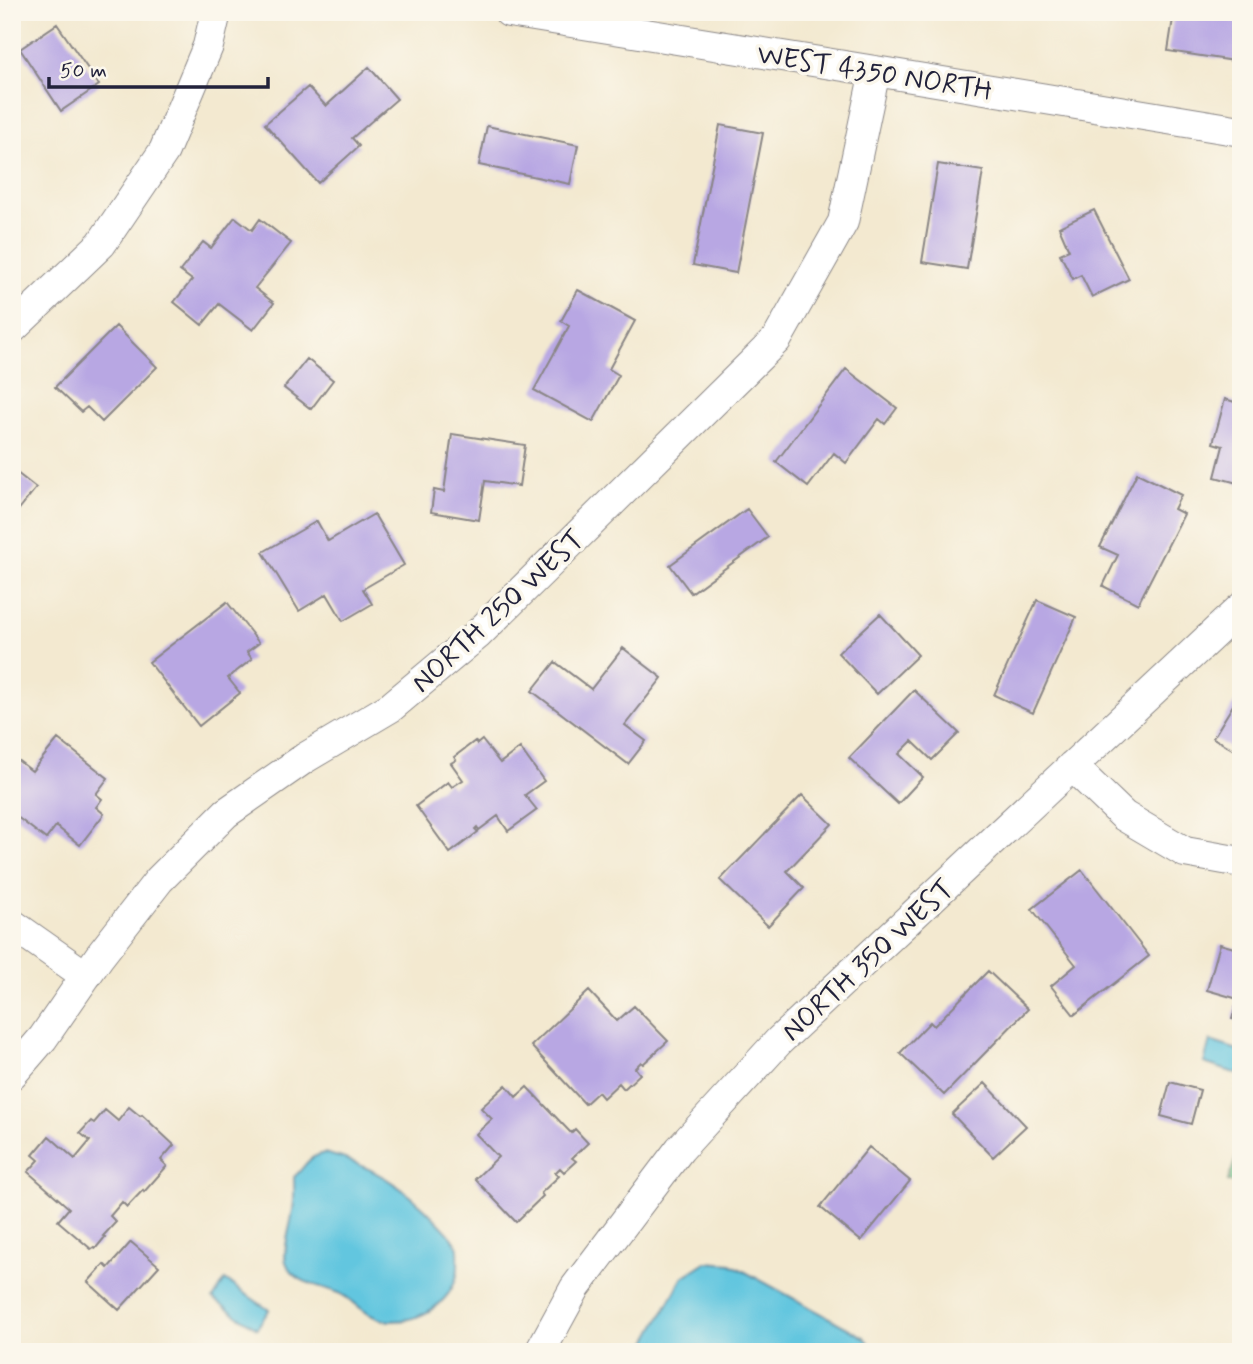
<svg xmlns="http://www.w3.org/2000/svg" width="1253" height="1364" viewBox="0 0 1253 1364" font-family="Mynerve,sans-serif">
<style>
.green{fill:#7acc8f;stroke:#4e7765;stroke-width:2}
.water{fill:#62c6df;stroke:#42748d;stroke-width:2}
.building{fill:#b8a7e3}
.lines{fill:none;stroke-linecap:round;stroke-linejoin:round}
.minor-casing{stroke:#8a8686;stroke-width:32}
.minor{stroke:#fff;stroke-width:30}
.labels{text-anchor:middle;stroke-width:7;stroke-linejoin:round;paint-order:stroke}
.street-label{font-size:28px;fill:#22223b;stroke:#fbf7ec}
</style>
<rect width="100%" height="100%" fill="#fbf7ec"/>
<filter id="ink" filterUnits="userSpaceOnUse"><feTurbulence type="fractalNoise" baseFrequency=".0143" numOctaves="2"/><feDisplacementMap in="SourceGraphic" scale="14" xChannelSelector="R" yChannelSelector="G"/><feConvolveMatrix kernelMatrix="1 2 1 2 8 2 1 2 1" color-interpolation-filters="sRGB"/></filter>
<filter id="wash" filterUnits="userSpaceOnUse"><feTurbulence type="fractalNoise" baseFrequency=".00686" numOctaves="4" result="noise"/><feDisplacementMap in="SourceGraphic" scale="28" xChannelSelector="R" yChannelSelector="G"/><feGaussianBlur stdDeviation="1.57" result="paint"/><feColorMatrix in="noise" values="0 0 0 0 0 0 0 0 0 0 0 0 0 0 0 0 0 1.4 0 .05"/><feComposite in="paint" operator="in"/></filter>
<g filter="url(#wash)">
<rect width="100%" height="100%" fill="#f3e9d0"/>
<!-- green -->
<path class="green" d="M1241,1144V1185L1228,1181Z"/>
<!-- water -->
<path class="water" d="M1210,1041L1241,1051V1075L1204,1063Z
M324,1153C370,1164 405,1187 437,1221C443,1228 454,1237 457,1246C459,1250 458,1257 458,1262C460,1299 419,1326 384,1320C365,1317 356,1301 339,1293C321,1285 294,1285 286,1262C282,1251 292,1222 293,1209C295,1199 294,1188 294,1177C307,1165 306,1158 324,1153Z
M706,1262L731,1264L864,1337L877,1352H641L683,1277Z
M225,1280L269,1310L257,1328L213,1299Z"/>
<g id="blocks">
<!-- building -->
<path class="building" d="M1174,12H1241V62L1168,51Z
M57,24L99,85L61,111L20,49Z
M369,67L397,99L352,138L359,146L318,183L265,124L308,87L326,106Z
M720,125L763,133L736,273L693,265Z
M487,126L578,145L570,184L479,165Z
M938,164L983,171L967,269L922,262Z
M1094,210L1129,279L1092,297L1081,275L1073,279L1060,254L1069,250L1059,227Z
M235,217L252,230L260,219L291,243L255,288L274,303L253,330L219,304L202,325L174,302L192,280L180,271L203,242L211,248Z
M578,290L635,321L609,369L619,375L593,422L534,390L569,326L561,321Z
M116,326L157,367L102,422L87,407L81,412L55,387Z
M307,359L333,380L311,409L284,388Z
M846,369L897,408L885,424L879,419L846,463L834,453L808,487L776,462Z
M1225,399L1241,404V484L1215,477L1223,446L1213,443Z
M452,434L525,445L519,486L485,481L479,520L431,512L434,490L444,492Z
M12,469L36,488L12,518Z
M1137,473L1181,495L1174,509L1184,514L1138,604L1103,586L1118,555L1100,547Z
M747,509L768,537L691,593L670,565Z
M374,514L404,565L363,589L372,604L343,621L327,594L299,611L263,552L317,521L328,541Z
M1037,600L1076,617L1033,713L994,695Z
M227,602L259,643L247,652L252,659L228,678L240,693L199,726L149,662Z
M880,614L918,655L877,694L838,653Z
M623,648L662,678L625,725L646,741L628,764L532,691L555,662L591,689Z
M914,690L959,733L932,760L912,741L899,754L923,777L898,804L849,758Z
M1241,692V754L1213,738Z
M58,739L108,778L96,794L102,799L96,807L104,814L80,845L56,826L46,839L12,813V756L32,771Z
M482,740L500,763L520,748L544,781L525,795L537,810L508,831L498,816L479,830L477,827L475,829L478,832L450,853L416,806L448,782L452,787L463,780L451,763L456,760L454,757L475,741L477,744Z
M802,795L832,824L787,871L804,888L768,926L720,880Z
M1082,870L1149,956L1074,1015L1051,986L1076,965L1032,909Z
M1220,944L1241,950V1021L1232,1019L1238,999L1207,990Z
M988,971L1028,1009L944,1095L900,1053L930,1022L934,1026Z
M589,991L617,1021L634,1006L668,1041L643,1064L641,1062L635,1068L640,1074L624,1089L619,1083L603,1098L598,1092L585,1104L531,1046Z
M1170,1082L1200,1090L1191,1124L1161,1116Z
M985,1083L1026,1126L993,1157L952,1114Z
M506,1085L516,1097L527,1087L571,1133L575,1129L588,1143L572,1158L576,1161L564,1172L560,1168L555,1173L559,1176L541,1193L543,1196L516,1222L475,1179L498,1157L476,1134L492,1119L481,1108Z
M129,1107L140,1116L142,1115L174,1145L161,1160L167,1166L144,1192L143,1190L127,1207L122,1202L110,1216L116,1222L103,1236L105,1237L96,1248L94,1247L91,1249L58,1221L69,1208L28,1172L39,1160L33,1155L49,1136L75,1159L90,1141L80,1133L91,1121L94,1123L105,1110L118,1121Z
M869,1147L910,1181L861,1241L820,1207Z
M131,1242L159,1266L119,1310L88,1282L104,1264L108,1268Z"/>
</g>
</g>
<g filter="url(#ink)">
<use href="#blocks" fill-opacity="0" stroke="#8a8686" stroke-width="2"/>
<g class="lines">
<!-- minor casing -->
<g class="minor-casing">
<path id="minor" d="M509,12L875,71L1241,131
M12,329L101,244L164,151L208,46L216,12
M1072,766L1124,816L1185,852L1241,862
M12,924L86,976
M12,1074L43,1038L99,957L159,880L226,813L305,758L391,707L477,635L777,339L843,222L875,71
M540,1352L575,1288L680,1149L779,1041L1241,608"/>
</g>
<!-- minor -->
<use href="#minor" class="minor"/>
</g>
</g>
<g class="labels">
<!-- street labels -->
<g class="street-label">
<text transform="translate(875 71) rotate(9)" y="10">WEST 4350 NORTH</text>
<text transform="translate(497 610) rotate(-43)" y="10">NORTH 250 WEST</text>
<text transform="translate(867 959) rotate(-43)" y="10">NORTH 350 WEST</text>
</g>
</g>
<!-- margin -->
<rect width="1253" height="1364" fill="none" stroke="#fbf7ec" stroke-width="42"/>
<!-- scale -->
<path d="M49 77v10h219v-10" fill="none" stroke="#22223b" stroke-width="3.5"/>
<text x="60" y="77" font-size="21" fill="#22223b" stroke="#fbf7ec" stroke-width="5" paint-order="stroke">50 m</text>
</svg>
